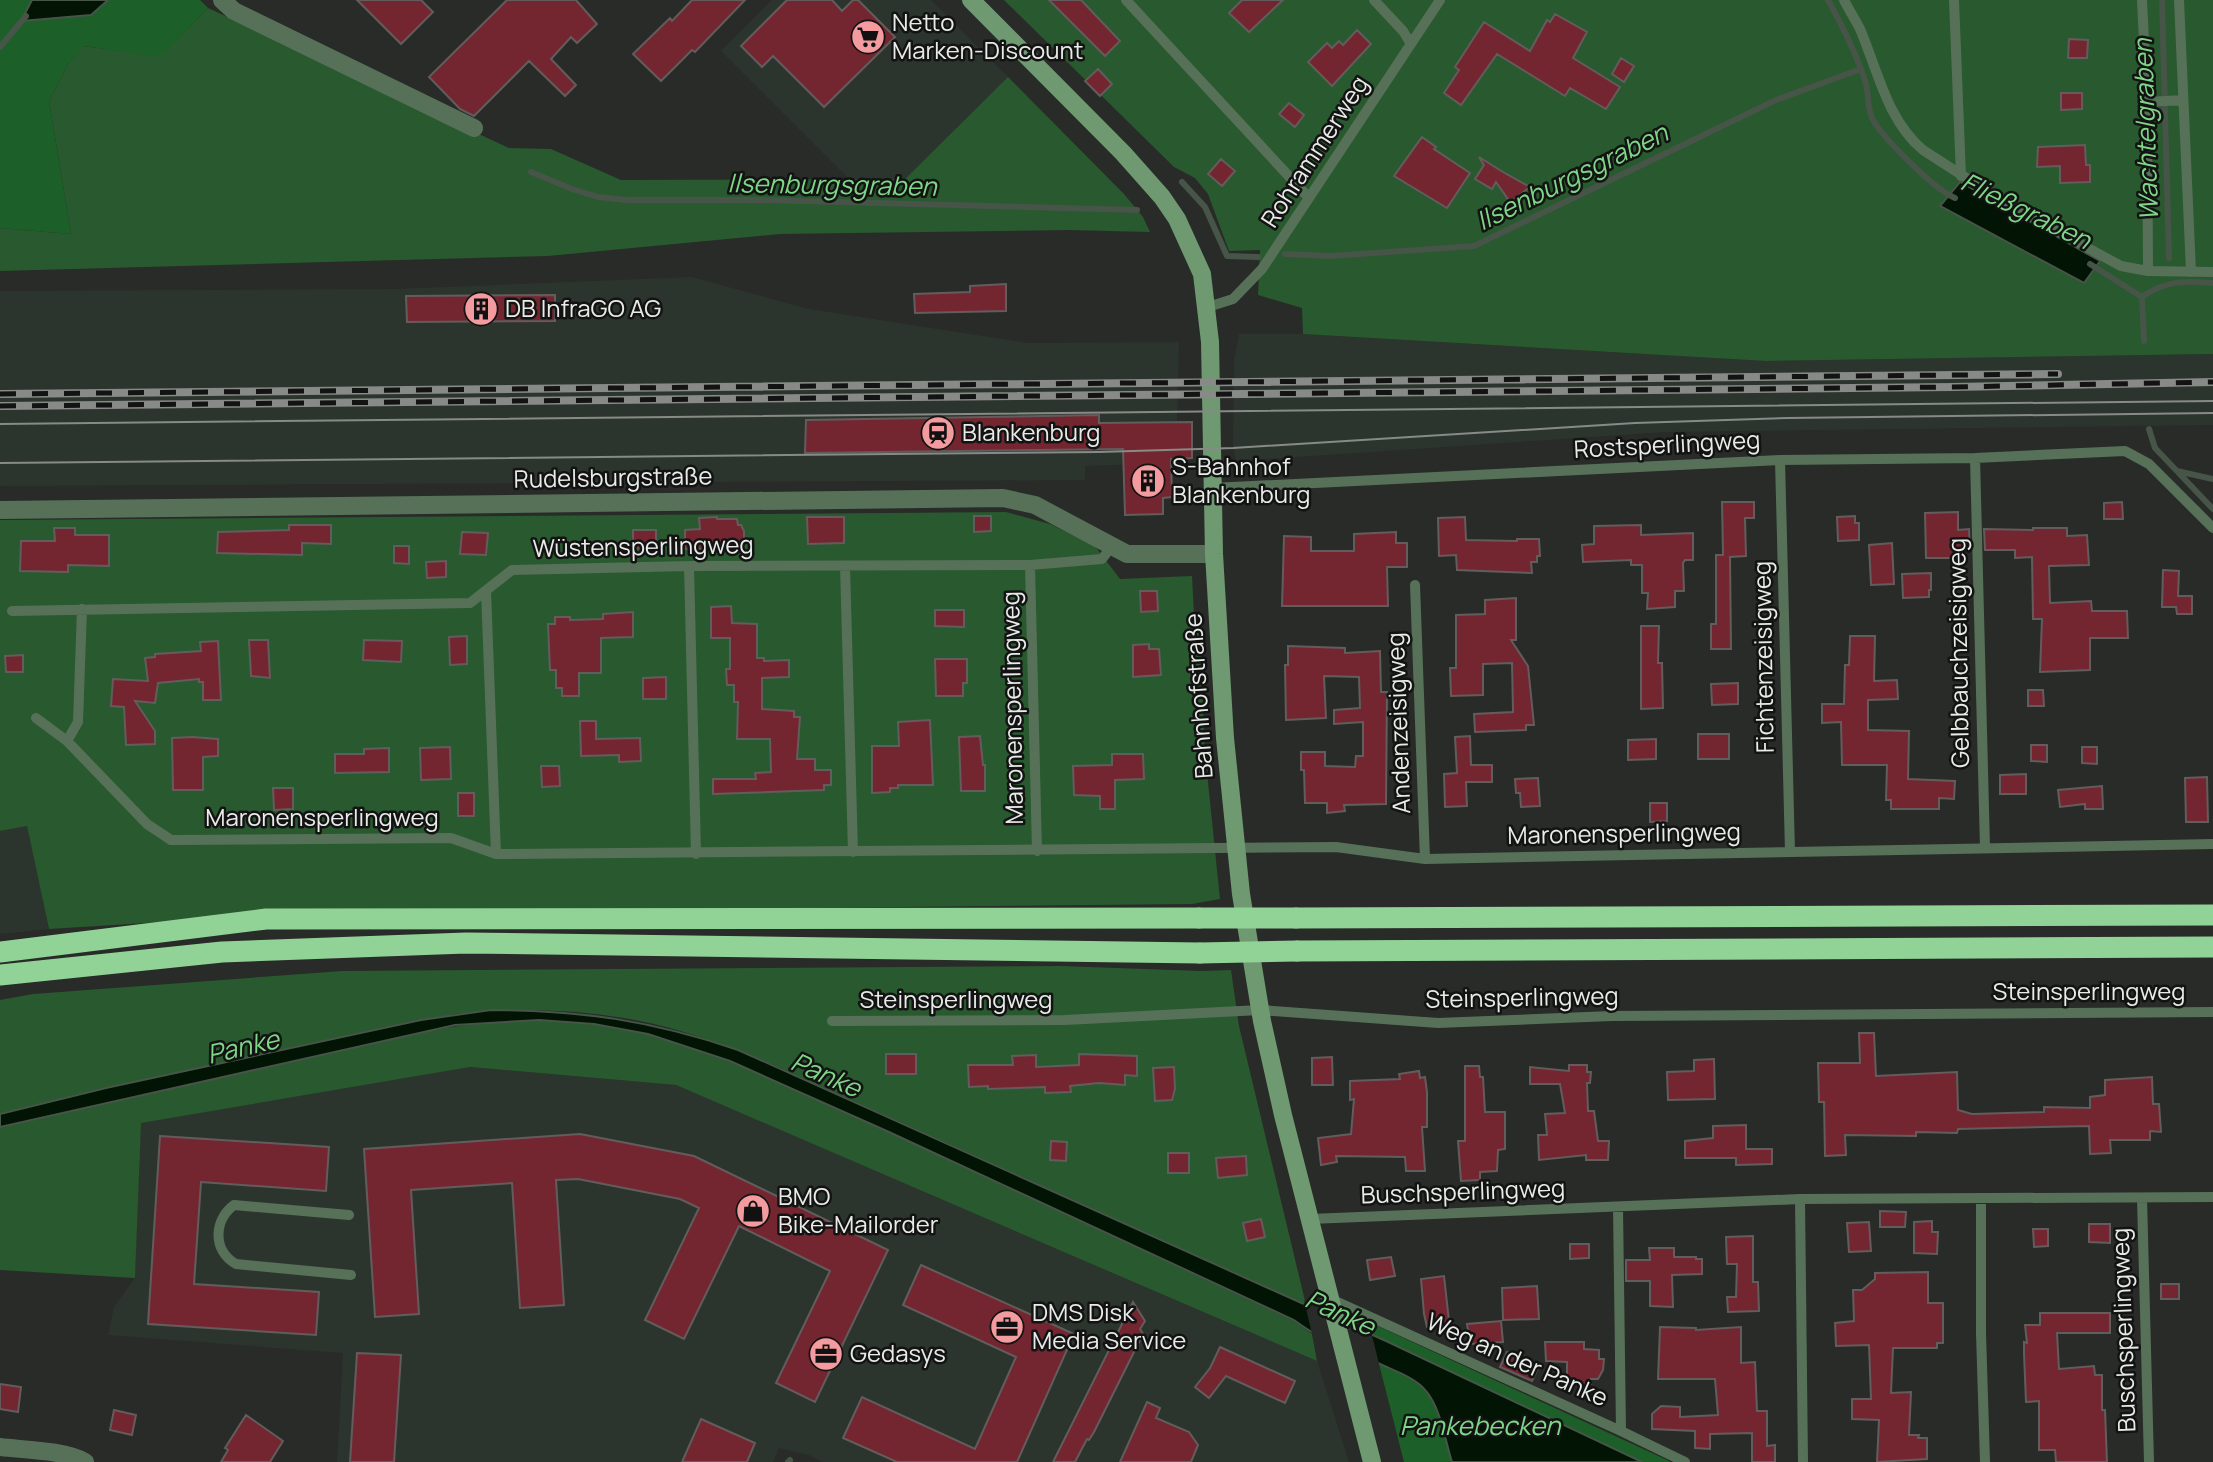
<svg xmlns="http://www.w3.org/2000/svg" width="2213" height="1462" viewBox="0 0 2213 1462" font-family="Manrope,sans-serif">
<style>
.built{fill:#2c352d}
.green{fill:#29592e}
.forest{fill:#1d5f28}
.water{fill:#021404;stroke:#475448;stroke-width:2}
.pier{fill:#282b28}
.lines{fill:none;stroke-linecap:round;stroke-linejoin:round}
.stream{stroke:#475448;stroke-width:6}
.building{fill:#742630;stroke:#635c5c;stroke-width:2}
.lane{stroke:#577158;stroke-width:10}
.street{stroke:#577158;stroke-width:18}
.secondary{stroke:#6e9971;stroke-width:18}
.highway{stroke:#91d396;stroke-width:21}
.tram{stroke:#878a87;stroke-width:2}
.rail-casing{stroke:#878a87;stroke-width:8}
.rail{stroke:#121312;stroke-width:5;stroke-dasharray:16;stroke-linecap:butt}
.highway-bridge{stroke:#91d396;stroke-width:21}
.labels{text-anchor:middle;stroke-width:5;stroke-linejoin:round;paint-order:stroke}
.poi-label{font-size:24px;fill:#e8ebe8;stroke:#121312;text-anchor:start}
.street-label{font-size:24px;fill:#e8ebe8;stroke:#121312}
.water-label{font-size:26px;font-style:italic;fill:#7ed687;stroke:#121312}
</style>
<rect width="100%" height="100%" fill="#282b28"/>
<!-- built -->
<path class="built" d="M772,0H931L1008,77L905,179H849L721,51Z
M692,277L809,309L1028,343L1179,342L1176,463L1085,466V480L0,486V291L397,289Z
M1239,334H1303L1766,361L2213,354V425L1665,432L1236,461L1233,448L1234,360Z
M27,826L49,929L0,934V831Z
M470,1067L676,1085L1317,1361L1349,1462H822L809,1455L779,1448L773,1462H337L343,1353L108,1335L114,1307L135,1278L140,1123Z"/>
<!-- green -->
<path class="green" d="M1004,0H2213V354L1766,361L1303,334L1302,308L1258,295L1260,250L1229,251L1208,194L1195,178L1174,167Z
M208,8L509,148L551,149L621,180L905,179L1008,77L1124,194L1143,217L1150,232L1069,230L780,234L548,256L0,271V228L71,234L49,101L68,64L83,46L160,56Z
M1006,512L1050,524L1095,546L1120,579L1192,576L1194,615L1199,619L1205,753L1220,899L1192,904L309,913L49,929L27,826L0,831V520Z
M1061,966L1201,971L1231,970L1239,1026L1306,1305L771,1064C744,1054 717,1042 690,1034C616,1010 532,1006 456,1014L106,1088L0,1114V1000L33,994L342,971Z
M539,1020L594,1024L648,1034L730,1061L889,1132L1294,1321L1312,1334L1317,1361L676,1085L470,1067L141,1123L135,1278L0,1270V1127L422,1031L490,1022Z"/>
<!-- forest -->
<path class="forest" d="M0,0H32L22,21L91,15L108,0H200L208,8L160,57L84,46L68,64L49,101L71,234L0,228Z
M1369,1322L1667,1460L1670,1462H1642L1372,1336Z
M1379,1364C1393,1370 1407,1376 1419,1385C1440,1401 1444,1438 1452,1462H1404Z"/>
<!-- water -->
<path class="water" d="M32,0H108L91,15L21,21Z
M1960,182L2100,261L2084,283L1940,206Z
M491,1010C581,1010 653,1021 738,1050L1386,1341L1642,1462H1452C1445,1440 1441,1409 1426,1391C1416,1378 1395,1371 1380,1364C1351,1351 1320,1340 1294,1320L889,1132L730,1061L648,1034L594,1024L539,1020L455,1025L0,1127V1114L106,1088L421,1020Z"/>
<!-- pier -->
<path class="pier" d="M1304,1300L1371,1331L1380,1368L1313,1338Z"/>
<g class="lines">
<!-- stream -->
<path class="stream" d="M1828,0C1843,27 1857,54 1866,84C1869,95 1867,110 1873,120C1885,140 1934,189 1955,198
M2162,0L2169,258
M0,47L26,16
M531,172L572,189L598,197L626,200H762L1137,210
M1182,182L1205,207L1227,256L1258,257
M1285,254L1331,256L1474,246L1776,100L1861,69
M2090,264L2142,297L2144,341
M2142,297C2166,280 2184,281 2213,283
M2149,429L2155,448L2213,509
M2177,471L2213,479
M788,1462L790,1460"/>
</g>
<!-- building -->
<path class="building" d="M357,0H421L433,12L401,44Z
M507,0H576L597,24L577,43L571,37L551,59L576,85L565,96L529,61L474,116L460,109L429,77Z
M692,0H745L695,52L692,50L661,81L633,54L670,18L672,21Z
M787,0H832L842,11L853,0H858L895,37L824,107L773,56L762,67L741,46Z
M1049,0H1081L1120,41L1105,56Z
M1242,0H1283L1249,32L1229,13Z
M1555,14L1587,32L1573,58L1620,87L1606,109L1570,88L1565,96L1497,54L1461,105L1444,93L1459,70L1455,67L1484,22L1530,51L1547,20L1550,22Z
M1357,30L1371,44L1332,86L1308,62L1327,43L1332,48L1339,41L1343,45Z
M2069,39L2088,40L2087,58H2068Z
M1621,58L1634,66L1624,82L1612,74Z
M1098,69L1112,84L1100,96L1085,81Z
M2061,93H2082V109L2061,110Z
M1289,103L1304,115L1295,127L1279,114Z
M1422,137L1436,147L1434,149L1470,173L1447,208L1394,176Z
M2085,145L2086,165H2090V182L2060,183V166L2037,167L2038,147Z
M1479,157L1503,172L1530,187L1510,202L1496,182L1492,189L1475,179L1484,165Z
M1221,159L1235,171L1222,186L1208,174Z
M1006,284V311L915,313L914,294L970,292V286Z
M555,295V321L407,322L406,296Z
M1099,415V423L1192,422V458L1171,459L1172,497L1163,498V514L1125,515L1123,449L805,453L806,420Z
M1722,502H1754V518H1745L1746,556L1730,557L1731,649H1711V624H1716V555H1723Z
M2122,502L2123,519H2104V503Z
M1958,512V530L1969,529L1970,550H1956V558H1926L1925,513Z
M974,516H991V531L974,532Z
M1855,516V523H1859V540L1838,541L1837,517Z
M717,517V519H737L738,525H741L744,531V547L685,549V530L700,529L699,518Z
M807,517H844V543L808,544Z
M1465,517L1466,540L1517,541V539H1539L1540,556H1537V562H1531L1532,573L1457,570L1456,555L1439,556L1438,518Z
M289,525H331V544L302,543V555L217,553L218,532L289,530Z
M1641,525V535L1693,533V560H1685L1683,563L1684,591H1675V607L1647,609L1648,593H1642V565H1631V560L1583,562L1582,545L1594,544V526Z
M54,528H75V535H109V566L68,565V572L20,571L21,541H55Z
M2033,528H2067V536L2087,535L2089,565L2049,566L2050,603L2091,601L2092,611H2127L2128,638H2090V670L2040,672L2042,619H2033L2032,557L2015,558V550H1985L1984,529L2033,530Z
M633,530H656V549L633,548Z
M462,532L488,533L486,555L460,554Z
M1396,532V543H1407V567H1387L1388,606H1282L1284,536L1311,537V551H1354V534Z
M1892,543L1894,584L1871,585L1869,545Z
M394,546H409V564L394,563Z
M446,561V577L427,578L426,562Z
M2163,570L2179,571L2178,596H2192V614H2177L2176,607H2162Z
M1931,573V590H1929V597L1903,598L1902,574Z
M1140,591H1157L1158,611L1141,612Z
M1516,598V640H1511L1528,666L1534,725H1526V730L1475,732L1474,714L1513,712L1512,663L1483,664V695L1451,696L1450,668H1456V615L1485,614V600Z
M731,606L732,623L757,624V658H764V661L789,660V677L762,678V709L794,711V717H800L797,759H815V770H831V785H824V790L713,794V779H756L755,773L771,772L770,739H737L738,702H734V685H727L726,669H730V638H711V607Z
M935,610H964V627L935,626Z
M633,612V637L601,638V673H579V696H562V688H556V670H550L548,624H555V617H570V620L603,619V614Z
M1641,626H1659L1658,663H1662L1663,708L1641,709Z
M467,636V664L450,665L449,637Z
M1850,636H1875L1874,681L1897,680L1898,699L1868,700V730L1909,731L1908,779L1955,781L1954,799L1939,798V809H1891V800H1886L1887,765H1842L1841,722L1822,723V704H1844L1845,665H1849Z
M249,640H268L270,678L251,676Z
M364,640L402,641L401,662L363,660Z
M218,641L221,700H203V682H199V679L158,683L155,703L135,701L155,731V744L126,745L124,707L111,706L113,679L148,681L145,658L155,657V654L201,651L200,642Z
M1149,644V649H1159L1161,675L1133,677V645Z
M1288,646L1345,648V653L1380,651L1381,692H1387L1386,804L1344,805L1345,811L1327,813V803H1305L1304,770H1301V752H1325V766L1355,767L1356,756H1363V722L1334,724V710L1360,708L1359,677L1324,676L1326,718L1286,720L1285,665H1288Z
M23,655V672H6L5,656Z
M935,659H967V683H963V696H936Z
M666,677V699H643V678Z
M1738,683V704L1712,705L1711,684Z
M2028,690H2043L2044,706H2028Z
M930,720L933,785H898V788H890V792L872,793V746H899L898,722Z
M580,721H596V739L640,738L641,761L619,762V755L581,756Z
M1698,734H1729V759H1698Z
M980,736L983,765H985V791H961L959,737Z
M1470,736L1471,765H1492V782H1466L1467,806L1445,807L1444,774L1457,773L1455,737Z
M192,737L218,739V756L203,757V790H173L172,738Z
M1656,739V759L1628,760V740Z
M2031,745H2047V762L2031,761Z
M450,747L451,779L421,780L420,748Z
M2082,747H2097V764L2082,763Z
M389,748V772L335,773V754H364V749Z
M1112,754H1143L1144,779L1115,780V809H1100V796L1074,795L1073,766L1112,765Z
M541,766H559L560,786L542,787Z
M2026,774V794H2000V775Z
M2207,777L2208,822H2186L2185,778Z
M1538,778L1540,806L1521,807L1520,793H1516L1515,779Z
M2102,786L2103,809H2085V804L2060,807L2058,790Z
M273,788H293V809L274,810Z
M458,793H474V816H458Z
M1650,803H1667V821L1650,822Z
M1859,1033H1874L1876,1076L1957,1072L1958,1110L1972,1114L2044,1112V1107L2090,1108V1097L2105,1095V1080L2152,1077L2153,1104H2159L2161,1132L2150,1131V1140H2110L2111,1153L2090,1154L2089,1126L1958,1129L1957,1133L1916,1132V1136L1845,1135L1846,1155L1825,1156L1824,1102H1819L1818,1063H1860Z
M886,1054H916V1074H886Z
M1079,1054L1137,1056V1076L1125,1075V1085L1099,1083L1070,1086L1071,1092L1045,1093V1087L988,1089V1086L969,1087L968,1065H1013L1012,1056L1036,1055V1067L1079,1065Z
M1332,1057L1333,1085H1312V1058Z
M1714,1059L1715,1099L1668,1100L1667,1072L1694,1071V1060Z
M1569,1065H1587V1072H1591L1590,1083H1587L1588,1111H1594L1598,1141H1609L1608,1160H1586V1155L1539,1160L1538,1135H1547L1545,1114L1565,1113L1560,1084H1530V1067L1569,1071Z
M1465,1066H1479L1480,1077H1483L1485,1112H1505V1149L1498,1150L1497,1171L1480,1172V1180L1461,1181L1458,1141H1465Z
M1174,1067L1175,1089L1172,1100L1155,1101L1153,1068Z
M1419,1071L1420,1078L1425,1077L1427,1092V1127H1422L1425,1171H1406L1405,1157L1336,1156L1337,1162L1321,1165L1318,1138L1351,1134L1354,1099L1350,1100V1081L1400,1079L1399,1074Z
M1746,1125V1149H1772V1164L1736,1165V1158H1685V1141L1713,1138V1126Z
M580,1134L694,1156L888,1250L815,1402L776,1383L830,1271L739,1226L684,1339L645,1320L699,1208L680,1199L578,1179L556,1180L564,1305L520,1308L512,1183L411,1190L419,1314L375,1317L364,1149Z
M160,1136L329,1147L326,1191L201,1182L194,1284L319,1292L316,1335L148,1324Z
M1051,1141L1067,1142L1066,1161L1050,1160Z
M1168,1153H1189V1173H1168Z
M1246,1156L1247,1175L1218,1178L1216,1158Z
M1880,1211L1906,1212L1905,1227H1880Z
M1261,1219L1265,1237L1247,1241L1243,1223Z
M1932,1221V1232H1938L1937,1254L1914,1253V1222Z
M1869,1222L1871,1251L1849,1252L1847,1223Z
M2089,1224H2110V1243L2089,1242Z
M2033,1229H2048V1246L2034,1247Z
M1753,1236V1282H1758L1759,1311L1728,1312L1727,1297H1736L1737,1264H1727L1726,1237Z
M1570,1244H1589V1258L1570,1259Z
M1649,1248H1674V1257H1696V1259H1702V1274L1672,1275L1673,1307L1650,1306V1281H1626V1260H1650Z
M1391,1257L1395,1276L1370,1280L1367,1260Z
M921,1265L1074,1334L1017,1462H897L843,1438L862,1397L975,1449L1016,1357L903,1305Z
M1928,1272V1303H1943V1343H1937V1348H1893L1891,1393L1911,1392L1909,1435H1919L1918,1438H1927V1459L1877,1462L1879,1420L1852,1419V1399H1871L1869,1345L1836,1346L1835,1323L1854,1321L1853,1290H1862L1875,1279V1273Z
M1444,1276L1449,1321L1427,1327L1424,1314L1421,1279Z
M2161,1284H2179V1299H2161Z
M1537,1286L1539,1319L1503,1320L1502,1288Z
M1133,1302L1145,1321L1140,1329L1143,1334L1094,1432L1089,1440L1087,1439L1075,1462H1053Z
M2040,1313H2110V1333H2057L2059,1369L2094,1366L2095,1375H2102V1410H2105L2107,1462H2056L2055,1450H2039V1401L2026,1402L2024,1354V1342L2027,1343L2025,1325H2040Z
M1501,1321L1503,1342L1470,1344L1467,1324Z
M1660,1327L1696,1328V1330L1741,1327V1363L1755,1362L1757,1411H1767V1446L1775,1445V1462H1752V1433L1710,1434V1449L1695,1448V1431L1652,1429V1414L1661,1406L1680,1407V1417L1718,1415L1715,1379H1658Z
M1545,1342H1584V1349L1599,1350V1359H1604L1603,1370L1598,1379H1591V1384L1567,1383V1362L1546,1361Z
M1220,1347L1295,1381L1285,1403L1226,1376L1209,1398L1195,1387L1210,1368Z
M1507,1352L1539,1366L1532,1381L1500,1367Z
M357,1353L401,1355L394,1462H350Z
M0,1384L21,1387L18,1412L0,1409Z
M1147,1402L1160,1408L1156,1418L1189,1432L1198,1445L1191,1462H1120Z
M114,1410L136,1415L132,1435L110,1430Z
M246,1415L283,1441L270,1462H221L228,1450L225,1448Z
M701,1419L755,1443L747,1462H682Z"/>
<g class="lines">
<!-- lane -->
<path class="lane" d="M1126,0L1309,198
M1374,0L1403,31L1411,44
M1844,0C1849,10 1855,19 1860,29C1878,71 1887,120 1923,150L2005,203L2121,266L2148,271L2213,272
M1954,0L1961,176
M2142,0L2147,102L2148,271
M2179,0L2191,272
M2147,102L2183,100
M1208,307L1233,299L1262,269L1440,0
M1975,458L1985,848
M1780,460L1790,852
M1212,488L1780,460L1975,458L2125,451L2149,464L2213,528
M1030,565L1037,851
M689,566L696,854
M845,566L853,852
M1415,585L1425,859
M486,591L496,854
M12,611L470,603L512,570L689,566L1030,565L1102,559L1112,546
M36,718L67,741L147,824L171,840L451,838L496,854L1336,847L1425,859L2213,844
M67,741L78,722L82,609
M832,1021L1065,1020L1260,1010L1438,1023L1612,1016L2213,1012
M2142,1198L2149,1462
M1800,1199L1803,1462
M1981,1199V1333L1985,1462
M1618,1207L1621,1431
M349,1215L234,1205C214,1220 212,1250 236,1264L351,1275
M1310,1219L1800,1199L2213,1197
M1331,1299L1621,1431L1685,1462"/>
<!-- street -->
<path class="street" d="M222,0L234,11L474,128
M0,510L1003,498L1035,505L1127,554H1214
M0,1447C24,1450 64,1450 85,1462"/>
<!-- secondary -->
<path class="secondary" d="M971,0L1123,153L1162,197L1177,219L1202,274L1210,342L1214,554L1225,738L1241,894L1262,1021L1283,1115L1372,1462"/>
<!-- highway -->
<path class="highway" d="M1296,918L2213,915
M1297,951L2213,947
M0,952L266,919L1199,918
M0,975L222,952L466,943L1200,953"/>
<!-- tram -->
<path class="tram" d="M0,424L2213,401
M0,463L1099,452L1233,448L1635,423L1788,418L2213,413"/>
<!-- rail casing -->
<g class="rail-casing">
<path id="rail" d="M0,394L2058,374
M0,406L1953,387L2213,382"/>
</g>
<!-- rail -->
<use href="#rail" class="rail"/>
<!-- highway-bridge -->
<path class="highway-bridge" d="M1199,918H1296
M1200,953L1297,951"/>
</g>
<!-- icons -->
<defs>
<g id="supermarket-disc" transform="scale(1.75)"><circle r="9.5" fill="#f49b9f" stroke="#121312"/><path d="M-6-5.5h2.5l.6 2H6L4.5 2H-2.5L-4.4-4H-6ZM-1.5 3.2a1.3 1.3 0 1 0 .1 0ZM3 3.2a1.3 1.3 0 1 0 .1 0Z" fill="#111"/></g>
<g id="building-disc" transform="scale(1.75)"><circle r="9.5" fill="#f49b9f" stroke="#121312"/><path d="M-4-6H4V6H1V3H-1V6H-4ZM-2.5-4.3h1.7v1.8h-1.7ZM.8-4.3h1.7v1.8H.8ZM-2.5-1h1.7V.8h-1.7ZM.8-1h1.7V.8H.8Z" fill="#111"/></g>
<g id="station-disc" transform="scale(1.75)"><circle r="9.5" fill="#f49b9f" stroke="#121312"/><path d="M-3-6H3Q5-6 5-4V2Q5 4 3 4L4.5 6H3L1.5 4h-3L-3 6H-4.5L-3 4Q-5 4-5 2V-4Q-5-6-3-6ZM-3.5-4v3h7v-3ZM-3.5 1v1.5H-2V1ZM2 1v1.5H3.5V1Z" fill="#111"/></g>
<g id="shop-disc" transform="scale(1.75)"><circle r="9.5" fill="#f49b9f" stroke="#121312"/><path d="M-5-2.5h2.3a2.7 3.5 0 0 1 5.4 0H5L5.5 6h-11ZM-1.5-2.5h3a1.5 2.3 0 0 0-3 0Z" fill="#111"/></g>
<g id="office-disc" transform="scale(1.75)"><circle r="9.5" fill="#f49b9f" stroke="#121312"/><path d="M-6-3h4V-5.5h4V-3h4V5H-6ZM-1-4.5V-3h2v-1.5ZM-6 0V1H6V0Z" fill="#111"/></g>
</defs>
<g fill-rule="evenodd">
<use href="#supermarket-disc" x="868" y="37"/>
<use href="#building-disc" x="481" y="309"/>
<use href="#station-disc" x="938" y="433"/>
<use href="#building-disc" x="1148" y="481"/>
<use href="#shop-disc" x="753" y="1211"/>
<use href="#office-disc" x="1007" y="1327"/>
<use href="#office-disc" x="826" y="1354"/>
</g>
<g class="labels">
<!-- poi labels -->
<g class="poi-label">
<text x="892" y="31">Netto<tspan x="892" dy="28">Marken-Discount</tspan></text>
<text x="505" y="317">DB InfraGO AG</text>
<text x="962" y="441">Blankenburg</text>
<text x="1172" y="475">S-Bahnhof<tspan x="1172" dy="28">Blankenburg</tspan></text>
<text x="778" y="1205">BMO<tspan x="778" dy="28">Bike-Mailorder</tspan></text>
<text x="1032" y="1321">DMS Disk<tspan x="1032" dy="28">Media Service</tspan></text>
<text x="850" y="1362">Gedasys</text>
</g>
<!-- street labels -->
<g class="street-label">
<text transform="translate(1315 152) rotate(-57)" y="8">Rohrammerweg</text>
<text transform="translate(1667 445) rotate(-3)" y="8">Rostsperlingweg</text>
<text transform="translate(613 478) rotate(-1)" y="8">Rudelsburgstraße</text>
<text transform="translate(643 547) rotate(-1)" y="8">Wüstensperlingweg</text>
<text transform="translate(1959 653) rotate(-91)" y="8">Gelbbauchzeisigweg</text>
<text transform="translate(1764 657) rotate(-91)" y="8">Fichtenzeisigweg</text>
<text transform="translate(1199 696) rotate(-94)" y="8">Bahnhofstraße</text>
<text transform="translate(1013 708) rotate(-91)" y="8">Maronensperlingweg</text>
<text transform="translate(1399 723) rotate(-92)" y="8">Andenzeisigweg</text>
<text x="322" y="826">Maronensperlingweg</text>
<text transform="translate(1624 834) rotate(-1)" y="8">Maronensperlingweg</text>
<text x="2089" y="1000">Steinsperlingweg</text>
<text transform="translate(1522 998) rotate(-1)" y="8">Steinsperlingweg</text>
<text x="956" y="1008">Steinsperlingweg</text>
<text transform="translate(1463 1192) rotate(-2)" y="8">Buschsperlingweg</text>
<text transform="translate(2124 1330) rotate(-92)" y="8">Buschsperlingweg</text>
<text transform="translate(1517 1360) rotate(24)" y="8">Weg an der Panke</text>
</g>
<!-- water labels -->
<g class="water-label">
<text transform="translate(2146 130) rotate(-92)" y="9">Wachtelgraben</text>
<text transform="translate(1572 177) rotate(-26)" y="9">Ilsenburgsgraben</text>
<text transform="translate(832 185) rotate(1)" y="9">Ilsenburgsgraben</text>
<text transform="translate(2026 211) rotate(26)" y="9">Fließgraben</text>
<text transform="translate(243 1047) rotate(-13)" y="9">Panke</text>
<text transform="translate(826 1075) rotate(24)" y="9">Panke</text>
<text transform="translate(1340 1313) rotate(25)" y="9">Panke</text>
<text x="1480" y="1435">Pankebecken</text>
</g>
</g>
</svg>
